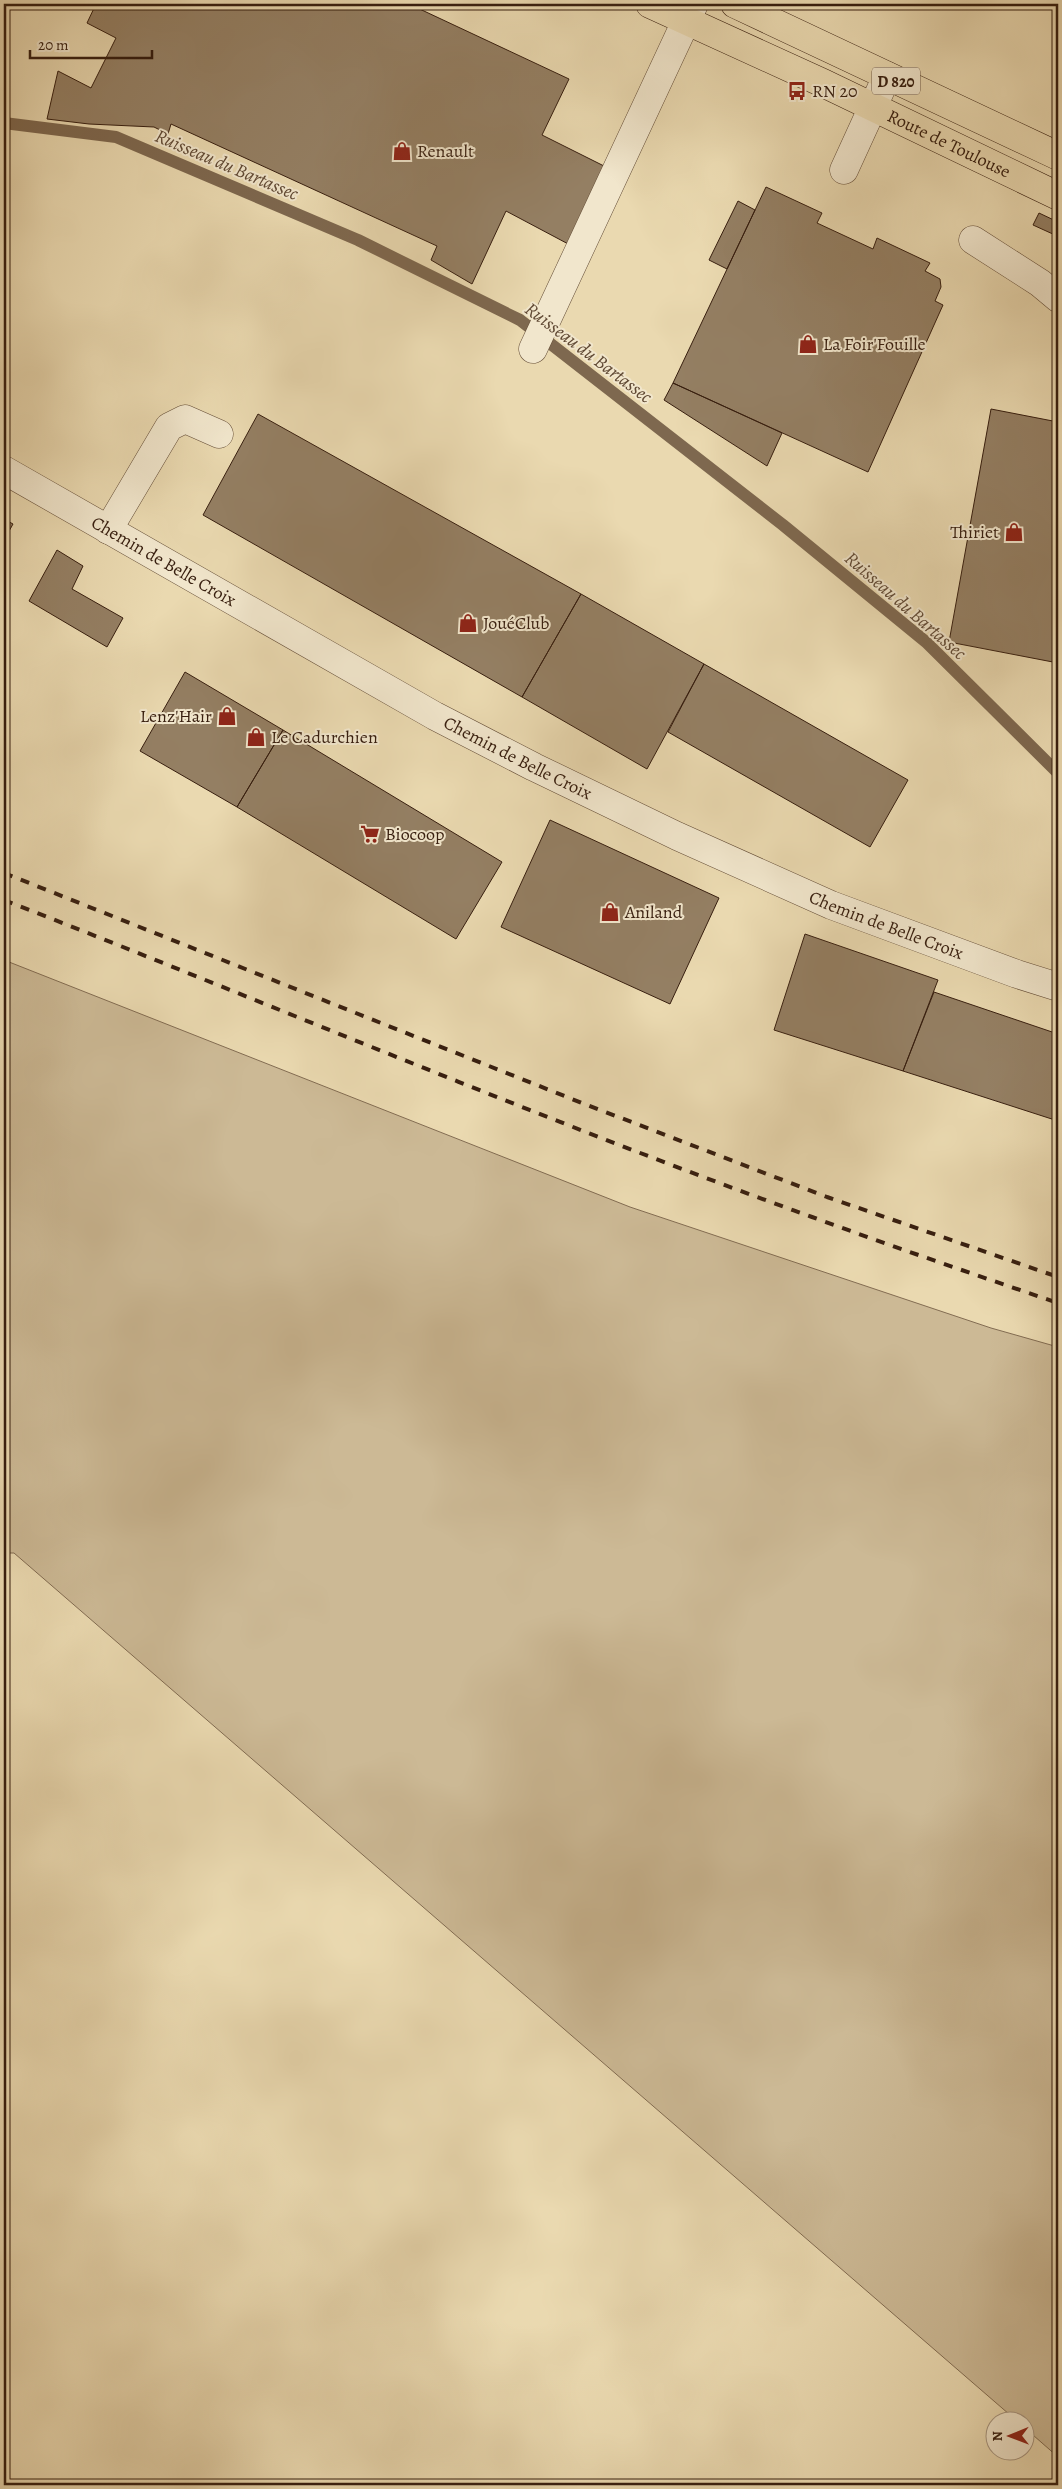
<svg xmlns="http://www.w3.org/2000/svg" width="1062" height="2489" viewBox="0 0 1062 2489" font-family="Alegreya,serif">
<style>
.green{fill:#ccb995;stroke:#826c52}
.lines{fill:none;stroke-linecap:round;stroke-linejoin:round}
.stream{stroke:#7e684f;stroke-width:12}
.building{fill:#947f63;stroke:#371e0f}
.minor-casing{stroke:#644d37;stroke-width:29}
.major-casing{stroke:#371e0f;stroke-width:29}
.minor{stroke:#f1e6cc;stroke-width:28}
.major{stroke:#ead9b0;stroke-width:28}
.rail{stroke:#371e0f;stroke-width:4;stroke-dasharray:9 9;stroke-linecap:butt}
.labels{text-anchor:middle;stroke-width:4;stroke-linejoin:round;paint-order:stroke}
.shield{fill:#f1e6cc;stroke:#6f5a48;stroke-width:1}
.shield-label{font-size:16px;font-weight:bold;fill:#371e0f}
.poi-label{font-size:18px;fill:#371e0f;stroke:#f1e6cc;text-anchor:start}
.street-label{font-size:18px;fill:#371e0f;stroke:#f1e6cc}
.water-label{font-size:19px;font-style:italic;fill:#604934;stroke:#f1e6cc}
</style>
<rect width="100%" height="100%" fill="#ead9b0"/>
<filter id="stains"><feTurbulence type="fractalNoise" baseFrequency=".004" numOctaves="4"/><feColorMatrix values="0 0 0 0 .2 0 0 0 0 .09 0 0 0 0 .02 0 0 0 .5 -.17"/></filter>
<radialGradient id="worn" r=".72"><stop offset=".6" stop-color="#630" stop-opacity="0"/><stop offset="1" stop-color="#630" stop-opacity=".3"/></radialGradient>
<!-- green -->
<path class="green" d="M4,960L630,1207L991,1328L1058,1347V2457L1025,2428L1024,2422L1017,2421L14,1553H4Z"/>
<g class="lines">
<!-- stream -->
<path class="stream" d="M4,123L116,137L358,240L520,320L783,525L926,642L1058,773"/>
</g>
<!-- building -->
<path class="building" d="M96,4H409L569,79L542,135L606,167L572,246L506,211L472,284L431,260L437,246L171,124L168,134L154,127L89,124L47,119L58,71L91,88L116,38L87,23Z
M766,187L822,213L817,223L873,249L877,238L930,263L925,271L940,279L941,287L935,301L943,305L868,472L673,383Z
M738,201L755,210L727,269L709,260Z
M1039,213L1058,222L1055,235L1033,225Z
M673,383L782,433L767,466L664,400Z
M991,409L1058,422V663L949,642Z
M258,414L581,594L522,697L203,515Z
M4,519L13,524L4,540Z
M57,550L83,566L72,589L123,618L107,647L29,601Z
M581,594L704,664L647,769L522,697Z
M704,664L908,780L870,847L668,732Z
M185,672L283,730L237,807L140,751Z
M283,730L502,862L456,939L237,807Z
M550,820L719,898L670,1004L501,927Z
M805,934L938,980L903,1071L774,1030Z
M934,992L1058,1034V1121L903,1071Z"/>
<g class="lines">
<!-- minor casing -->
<g class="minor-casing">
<g id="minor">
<path d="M844,170L887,76"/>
<path d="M973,240L1040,283L1058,298"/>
<path d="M533,349L694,4"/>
<path id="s1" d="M4,470L435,716L534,767L677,836L831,905L1017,974L1058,987"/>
<path d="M108,530L169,427L185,419L219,434"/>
</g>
</g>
<!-- major casing -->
<g class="major-casing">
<g id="major">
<path id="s2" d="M650,4L823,83L1058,196"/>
<path d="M735,4L1058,156"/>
</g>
</g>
<!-- minor -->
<use href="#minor" class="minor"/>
<!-- major -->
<use href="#major" class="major"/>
<!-- rail -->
<path class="rail" d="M4,873L582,1103L827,1197L1058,1277
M4,900C273,1005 540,1119 812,1217C894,1247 976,1275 1058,1303"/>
</g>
<!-- icons -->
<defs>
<g id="bus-bare" transform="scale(1.5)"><path d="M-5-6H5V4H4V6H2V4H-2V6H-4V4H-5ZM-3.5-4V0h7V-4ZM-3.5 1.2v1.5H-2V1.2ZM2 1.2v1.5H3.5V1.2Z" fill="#8f2418" stroke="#f1e6cc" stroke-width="2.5" paint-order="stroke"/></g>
<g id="shop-bare" transform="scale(1.5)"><path d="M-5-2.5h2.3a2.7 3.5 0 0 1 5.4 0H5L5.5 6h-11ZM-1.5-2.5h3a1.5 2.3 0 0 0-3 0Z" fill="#8f2418" stroke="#f1e6cc" stroke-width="2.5" paint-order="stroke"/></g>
<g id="supermarket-bare" transform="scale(1.5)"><path d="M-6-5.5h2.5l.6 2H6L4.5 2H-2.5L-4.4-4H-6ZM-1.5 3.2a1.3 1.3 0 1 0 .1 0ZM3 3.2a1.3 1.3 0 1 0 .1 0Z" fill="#8f2418" stroke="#f1e6cc" stroke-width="2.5" paint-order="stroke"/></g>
</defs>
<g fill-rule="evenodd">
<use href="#bus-bare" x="797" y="91"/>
<use href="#shop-bare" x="402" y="151"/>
<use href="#shop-bare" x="808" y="344"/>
<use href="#shop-bare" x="1014" y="532"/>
<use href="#shop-bare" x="468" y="623"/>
<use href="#shop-bare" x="227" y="716"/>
<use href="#shop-bare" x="256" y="737"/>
<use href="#supermarket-bare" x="370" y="834"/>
<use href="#shop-bare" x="610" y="912"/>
</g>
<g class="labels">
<!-- shield labels -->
<rect class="shield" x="872" y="67.5" width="48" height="27" rx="4"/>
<g class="shield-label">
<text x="896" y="87">D 820</text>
</g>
<!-- poi labels -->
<g class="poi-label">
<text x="812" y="97">RN 20</text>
<text x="417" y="157">Renault</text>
<text x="823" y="350">La Foir'Fouille</text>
<text x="999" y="538" text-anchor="end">Thiriet</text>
<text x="483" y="629">JouéClub</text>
<text x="212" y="722" text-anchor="end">Lenz'Hair</text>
<text x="271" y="743">Le Cadurchien</text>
<text x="385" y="840">Biocoop</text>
<text x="625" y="918">Aniland</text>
</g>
<!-- street labels -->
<g class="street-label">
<text dy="6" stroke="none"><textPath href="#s2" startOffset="330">Route de Toulouse</textPath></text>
<text dy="6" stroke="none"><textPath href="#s1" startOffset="184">Chemin de Belle Croix</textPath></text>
<text dy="6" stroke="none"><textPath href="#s1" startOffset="589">Chemin de Belle Croix</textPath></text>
<text dy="6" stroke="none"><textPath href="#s1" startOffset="994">Chemin de Belle Croix</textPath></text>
</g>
<!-- water labels -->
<g class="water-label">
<text transform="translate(227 164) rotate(23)" y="7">Ruisseau du Bartassec</text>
<text transform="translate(589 352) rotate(37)" y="7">Ruisseau du Bartassec</text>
<text transform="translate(906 605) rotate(41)" y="7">Ruisseau du Bartassec</text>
</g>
</g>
<!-- margin -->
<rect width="1062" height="2489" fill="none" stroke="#ead9b0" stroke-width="20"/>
<rect x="5" y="5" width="1052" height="2479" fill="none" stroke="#371e0f" stroke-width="2.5"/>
<rect x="10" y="10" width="1042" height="2469" fill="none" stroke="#371e0f"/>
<!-- north arrow -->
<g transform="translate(1010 2436) rotate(269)"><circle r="24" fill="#f1e6cc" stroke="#a79680"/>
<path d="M0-4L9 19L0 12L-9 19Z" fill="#8f2418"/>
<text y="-8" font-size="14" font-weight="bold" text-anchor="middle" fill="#371e0f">N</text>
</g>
<!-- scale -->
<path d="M30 50v8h122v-8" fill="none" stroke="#371e0f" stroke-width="2.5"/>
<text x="38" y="50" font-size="15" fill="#371e0f" stroke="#f1e6cc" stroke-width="4" paint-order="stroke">20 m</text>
<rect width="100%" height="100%" filter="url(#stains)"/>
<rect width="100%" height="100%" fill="url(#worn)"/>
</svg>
